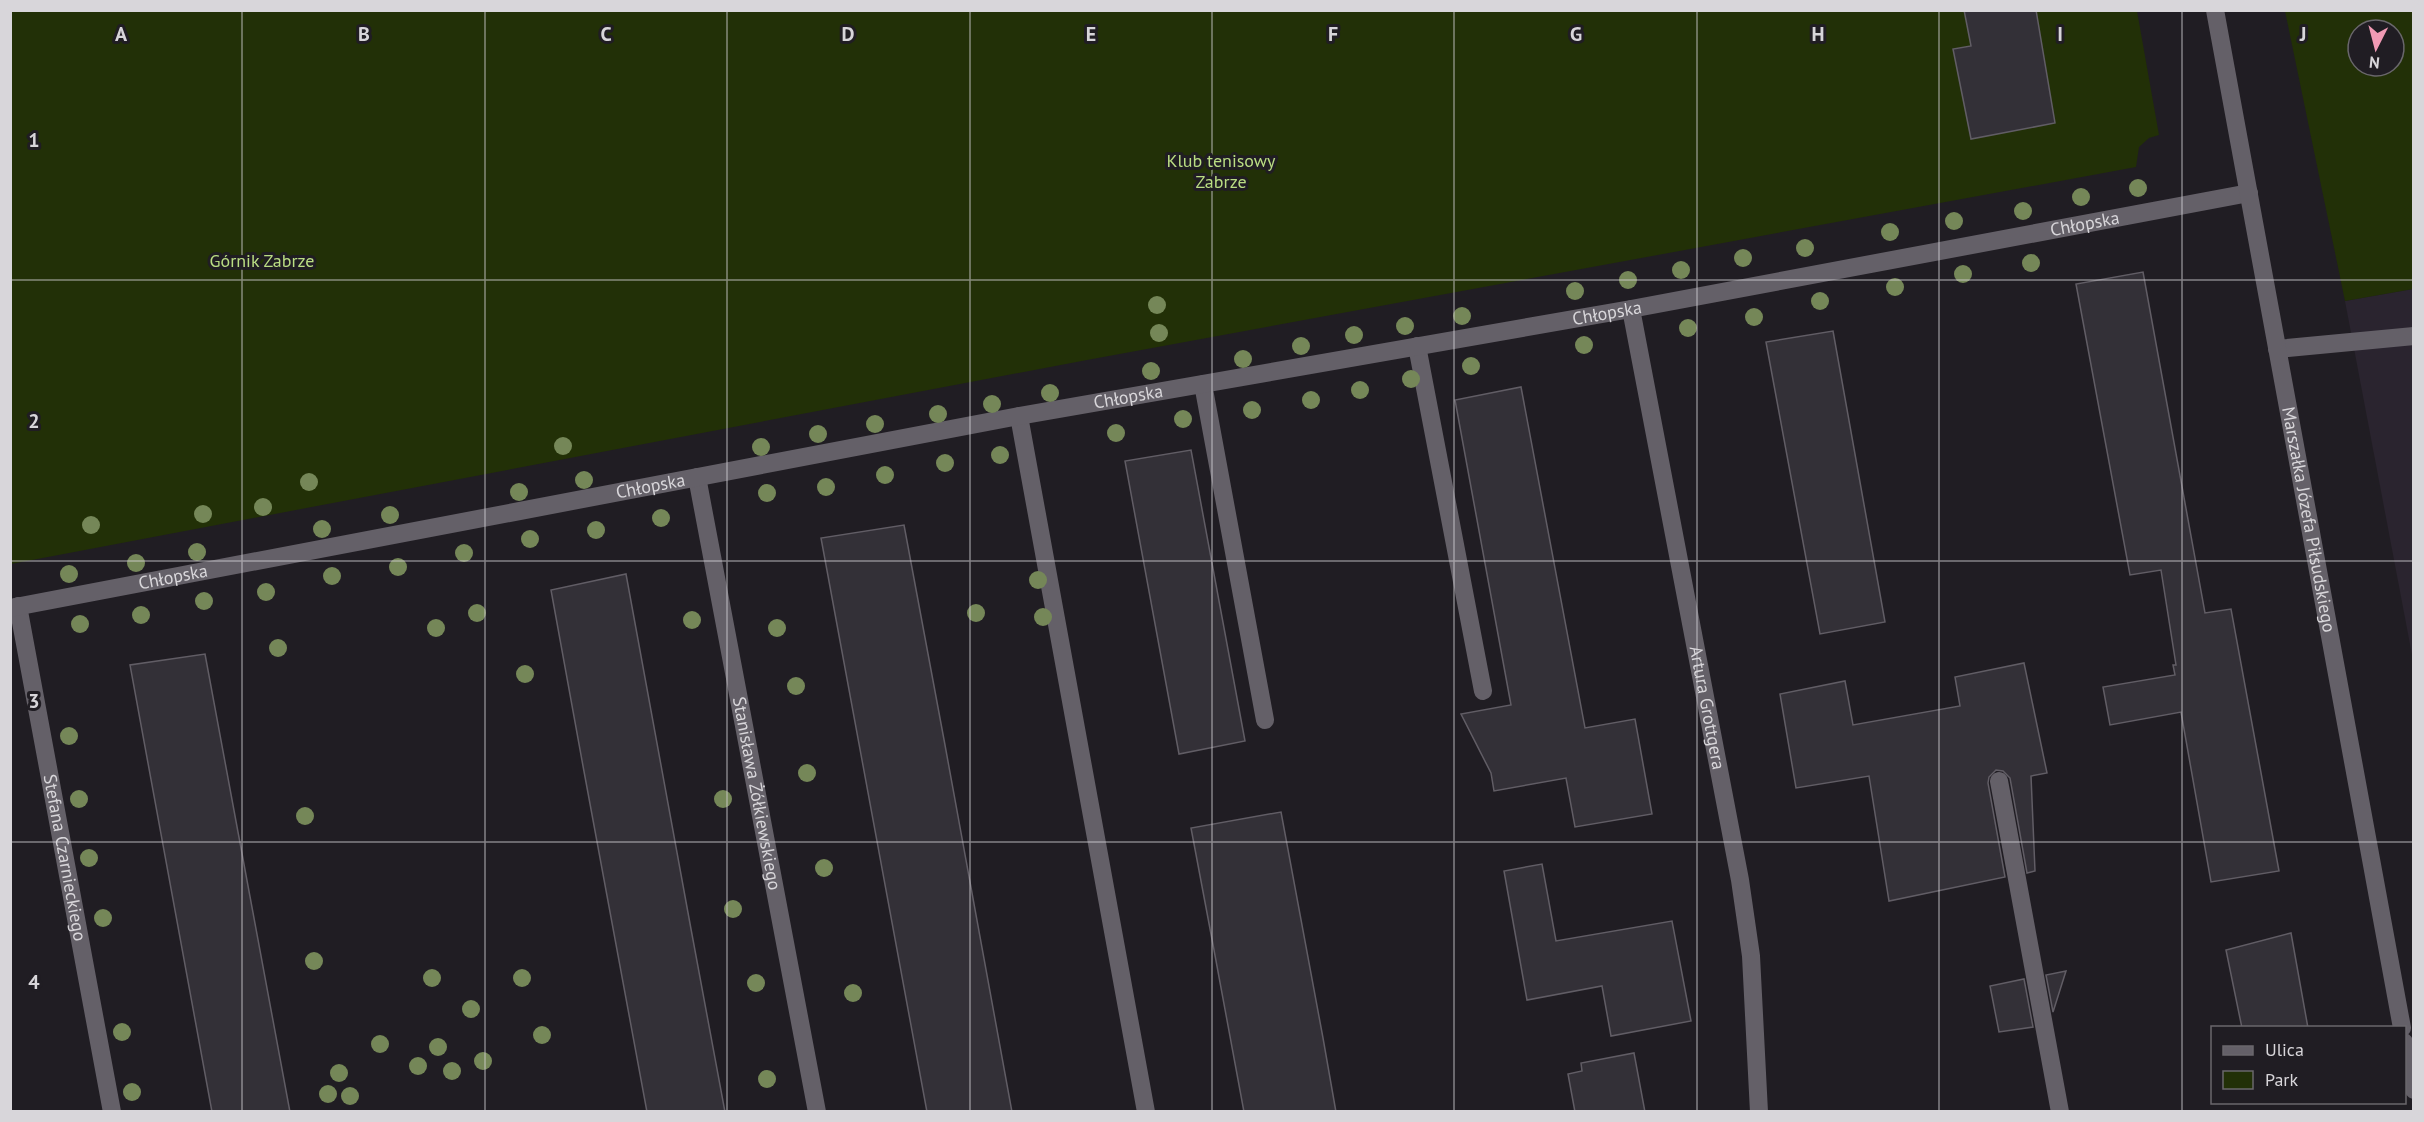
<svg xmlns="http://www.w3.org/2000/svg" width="2424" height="1122" viewBox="0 0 2424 1122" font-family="'PT Sans',sans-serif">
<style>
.built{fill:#2a242f}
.green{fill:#223007;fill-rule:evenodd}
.building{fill:#333037;stroke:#615d65;stroke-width:1.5}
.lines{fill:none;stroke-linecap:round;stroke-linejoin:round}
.service{stroke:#646068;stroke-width:18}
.minor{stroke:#646068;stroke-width:18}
.tertiary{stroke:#646068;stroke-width:18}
.tree{fill:#758758}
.grid{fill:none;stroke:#d8d6da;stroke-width:1.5;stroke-opacity:0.55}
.labels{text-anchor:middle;stroke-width:6;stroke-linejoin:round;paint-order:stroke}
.park-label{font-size:18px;fill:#badd83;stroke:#201d23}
.street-label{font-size:18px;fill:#d8d6da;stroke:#201d23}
.grid-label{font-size:20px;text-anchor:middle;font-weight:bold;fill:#d8d6da;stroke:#201d23;stroke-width:6;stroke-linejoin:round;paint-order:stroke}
</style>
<rect width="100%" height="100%" fill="#201d23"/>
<!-- built -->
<path class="built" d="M2413,289V660L2345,301Z"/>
<!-- green -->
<path class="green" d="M11,11H2137L2159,135L2149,138L2139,147L2136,167L1087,360L11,564Z
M2285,11H2413V289L2345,301ZM2358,30H2394V66H2358Z"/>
<!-- building -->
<path class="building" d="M1964,10H2036L2055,123L1971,139L1953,49L1971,46Z
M2143,272L2205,613L2231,609L2279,871L2211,882L2181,712L2110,725L2103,687L2175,675L2173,665H2176L2161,570L2130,575L2076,284Z
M1833,331L1885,622L1820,634L1766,342Z
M1521,387L1585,728L1635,719L1652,814L1575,827L1566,778L1494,791L1491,773L1461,714L1511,705L1455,400Z
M1191,450L1245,741L1179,754L1125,461Z
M904,525L945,745L1012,1112H927L821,538Z
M626,574L691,929L725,1112H647L583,766L551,590Z
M205,654L238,832L290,1112H212L130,665Z
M2024,663L2047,773L2031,776L2035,871L2027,873L2010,778L2003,771L1996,770L1989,777L1988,783L2005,877L1889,901L1869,776L1796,788L1780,694L1845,681L1853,725L1960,706L1955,677Z
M1281,812L1323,1038L1336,1112H1244L1214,950L1191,828Z
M1542,864L1556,941L1672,921L1691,1021L1611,1036L1602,986L1527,1000L1504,871Z
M2291,933L2308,1028H2242L2226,950Z
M2066,971L2053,1012L2046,975Z
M2024,979L2033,1027L1999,1032L1990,986Z
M1634,1053L1645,1112H1575L1568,1074L1582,1071L1581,1063Z"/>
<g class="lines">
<!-- service -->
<path class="service" d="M1417,346L1483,691
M2277,349L2414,336
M1203,384L1265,720
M1019,416L1146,1112
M1999,781L2060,1112"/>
<!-- minor -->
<g class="minor">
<path id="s1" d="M1631,309L1740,880L1751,956L1759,1112"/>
<path id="s2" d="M697,477L817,1112"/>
<path id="s3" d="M18,606L112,1112"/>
<path id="s4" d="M10,608L1019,416L1631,309L2249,193"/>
</g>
<!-- tertiary -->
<g class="tertiary">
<path id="s5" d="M2215,10L2402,1028"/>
<path d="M2404,1042L2414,1090"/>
</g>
</g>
<!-- trees -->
<g class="tree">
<circle cx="2138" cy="188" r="9"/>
<circle cx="2081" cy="197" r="9"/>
<circle cx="2023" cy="211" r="9"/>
<circle cx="1954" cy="221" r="9"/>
<circle cx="1890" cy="232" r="9"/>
<circle cx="1805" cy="248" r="9"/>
<circle cx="1743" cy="258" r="9"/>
<circle cx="2031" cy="263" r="9"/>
<circle cx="1681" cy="270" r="9"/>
<circle cx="1963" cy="274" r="9"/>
<circle cx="1628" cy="280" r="9"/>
<circle cx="1895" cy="287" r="9"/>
<circle cx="1575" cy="291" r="9"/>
<circle cx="1820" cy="301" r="9"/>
<circle cx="1157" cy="305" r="9"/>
<circle cx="1462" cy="316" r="9"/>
<circle cx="1754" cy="317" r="9"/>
<circle cx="1405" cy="326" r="9"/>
<circle cx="1688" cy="328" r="9"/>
<circle cx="1159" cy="333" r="9"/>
<circle cx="1354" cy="335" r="9"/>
<circle cx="1584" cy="345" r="9"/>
<circle cx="1301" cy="346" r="9"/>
<circle cx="1243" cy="359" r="9"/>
<circle cx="1471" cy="366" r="9"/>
<circle cx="1151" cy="371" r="9"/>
<circle cx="1411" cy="379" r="9"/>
<circle cx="1360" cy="390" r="9"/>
<circle cx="1050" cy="393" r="9"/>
<circle cx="1311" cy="400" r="9"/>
<circle cx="992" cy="404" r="9"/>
<circle cx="1252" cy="410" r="9"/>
<circle cx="938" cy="414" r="9"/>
<circle cx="1183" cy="419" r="9"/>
<circle cx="875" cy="424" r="9"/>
<circle cx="1116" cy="433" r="9"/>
<circle cx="818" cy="434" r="9"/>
<circle cx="563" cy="446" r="9"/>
<circle cx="761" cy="447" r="9"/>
<circle cx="1000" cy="455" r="9"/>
<circle cx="945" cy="463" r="9"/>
<circle cx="885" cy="475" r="9"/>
<circle cx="584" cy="480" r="9"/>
<circle cx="309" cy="482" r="9"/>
<circle cx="826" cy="487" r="9"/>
<circle cx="519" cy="492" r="9"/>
<circle cx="767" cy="493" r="9"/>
<circle cx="263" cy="507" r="9"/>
<circle cx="203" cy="514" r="9"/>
<circle cx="390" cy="515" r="9"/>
<circle cx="661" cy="518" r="9"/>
<circle cx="91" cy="525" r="9"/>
<circle cx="322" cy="529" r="9"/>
<circle cx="596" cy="530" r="9"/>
<circle cx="530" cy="539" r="9"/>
<circle cx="197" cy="552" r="9"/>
<circle cx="464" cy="553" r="9"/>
<circle cx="136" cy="563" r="9"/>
<circle cx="398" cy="567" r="9"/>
<circle cx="69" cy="574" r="9"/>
<circle cx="332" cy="576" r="9"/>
<circle cx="1038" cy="580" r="9"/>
<circle cx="266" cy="592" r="9"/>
<circle cx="204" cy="601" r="9"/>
<circle cx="477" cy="613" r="9"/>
<circle cx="976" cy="613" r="9"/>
<circle cx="141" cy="615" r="9"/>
<circle cx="1043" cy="617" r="9"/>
<circle cx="692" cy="620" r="9"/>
<circle cx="80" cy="624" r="9"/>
<circle cx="436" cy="628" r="9"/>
<circle cx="777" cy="628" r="9"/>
<circle cx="278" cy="648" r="9"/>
<circle cx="525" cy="674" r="9"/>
<circle cx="796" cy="686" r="9"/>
<circle cx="69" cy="736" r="9"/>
<circle cx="807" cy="773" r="9"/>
<circle cx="79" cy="799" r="9"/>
<circle cx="723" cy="799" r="9"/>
<circle cx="305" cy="816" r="9"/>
<circle cx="89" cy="858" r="9"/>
<circle cx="824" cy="868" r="9"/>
<circle cx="733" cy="909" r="9"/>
<circle cx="103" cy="918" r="9"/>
<circle cx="314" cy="961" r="9"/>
<circle cx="432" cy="978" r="9"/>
<circle cx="522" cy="978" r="9"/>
<circle cx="756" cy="983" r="9"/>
<circle cx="853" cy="993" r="9"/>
<circle cx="471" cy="1009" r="9"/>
<circle cx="122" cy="1032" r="9"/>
<circle cx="542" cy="1035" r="9"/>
<circle cx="380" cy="1044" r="9"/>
<circle cx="438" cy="1047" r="9"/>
<circle cx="483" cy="1061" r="9"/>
<circle cx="418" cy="1066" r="9"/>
<circle cx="452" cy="1071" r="9"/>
<circle cx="339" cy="1073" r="9"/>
<circle cx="767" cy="1079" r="9"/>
<circle cx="132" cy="1092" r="9"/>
<circle cx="328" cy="1094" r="9"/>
<circle cx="350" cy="1096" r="9"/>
</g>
<!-- grid -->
<path class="grid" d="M242,10V1112M485,10V1112M727,10V1112M970,10V1112M1212,10V1112M1454,10V1112M1697,10V1112M1939,10V1112M2182,10V1112M10,280H2414M10,561H2414M10,842H2414"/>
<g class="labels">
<!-- park labels -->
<g class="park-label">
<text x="1221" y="167">Klub tenisowy<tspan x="1221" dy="21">Zabrze</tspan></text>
<text x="262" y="267">Górnik Zabrze</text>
</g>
<!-- street labels -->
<g class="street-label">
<text dy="6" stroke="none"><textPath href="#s4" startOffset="2110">Chłopska</textPath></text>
<text dy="6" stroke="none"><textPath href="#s4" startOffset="1624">Chłopska</textPath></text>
<text dy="6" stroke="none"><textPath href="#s4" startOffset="1138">Chłopska</textPath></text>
<text dy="6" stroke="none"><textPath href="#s4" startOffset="652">Chłopska</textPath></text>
<text dy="6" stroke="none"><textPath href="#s5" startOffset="518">Marszałka Józefa Piłsudskiego</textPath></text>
<text dy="6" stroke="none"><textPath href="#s4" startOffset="166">Chłopska</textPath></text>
<text dy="6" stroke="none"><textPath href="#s1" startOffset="406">Artura Grottgera</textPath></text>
<text dy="6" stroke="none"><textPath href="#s2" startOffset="322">Stanisława Żółkiewskiego</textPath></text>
<text dy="6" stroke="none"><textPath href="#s3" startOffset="256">Stefana Czarnieckiego</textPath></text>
</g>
</g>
<g class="grid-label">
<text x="121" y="41">A</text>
<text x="364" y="41">B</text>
<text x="606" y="41">C</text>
<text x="848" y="41">D</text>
<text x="1091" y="41">E</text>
<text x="1333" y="41">F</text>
<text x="1576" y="41">G</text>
<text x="1818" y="41">H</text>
<text x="2060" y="41">I</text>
<text x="2303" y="41">J</text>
<text x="34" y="147">1</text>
<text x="34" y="428">2</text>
<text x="34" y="708">3</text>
<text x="34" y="989">4</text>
</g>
<!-- border -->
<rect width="2424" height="1122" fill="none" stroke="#d8d6da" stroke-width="24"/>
<!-- legend -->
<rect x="2211" y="1026" width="195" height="78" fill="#201d23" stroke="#6a676c" stroke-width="1.5"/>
<rect x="2223" y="1046" width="30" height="9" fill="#646068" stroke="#6a676c" stroke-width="1.5"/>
<text x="2265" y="1056" font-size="18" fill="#d8d6da">Ulica</text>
<rect x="2223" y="1071" width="30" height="18" fill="#223007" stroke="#6a676c" stroke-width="1.5"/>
<text x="2265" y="1086" font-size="18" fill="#d8d6da">Park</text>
<!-- north arrow -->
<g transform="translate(2376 48) rotate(186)"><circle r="28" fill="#201d23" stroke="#6a676c" stroke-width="1.5"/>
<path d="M0-4.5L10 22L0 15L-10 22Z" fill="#f19ab4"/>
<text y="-9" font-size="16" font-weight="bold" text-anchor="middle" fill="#d8d6da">N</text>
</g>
</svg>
